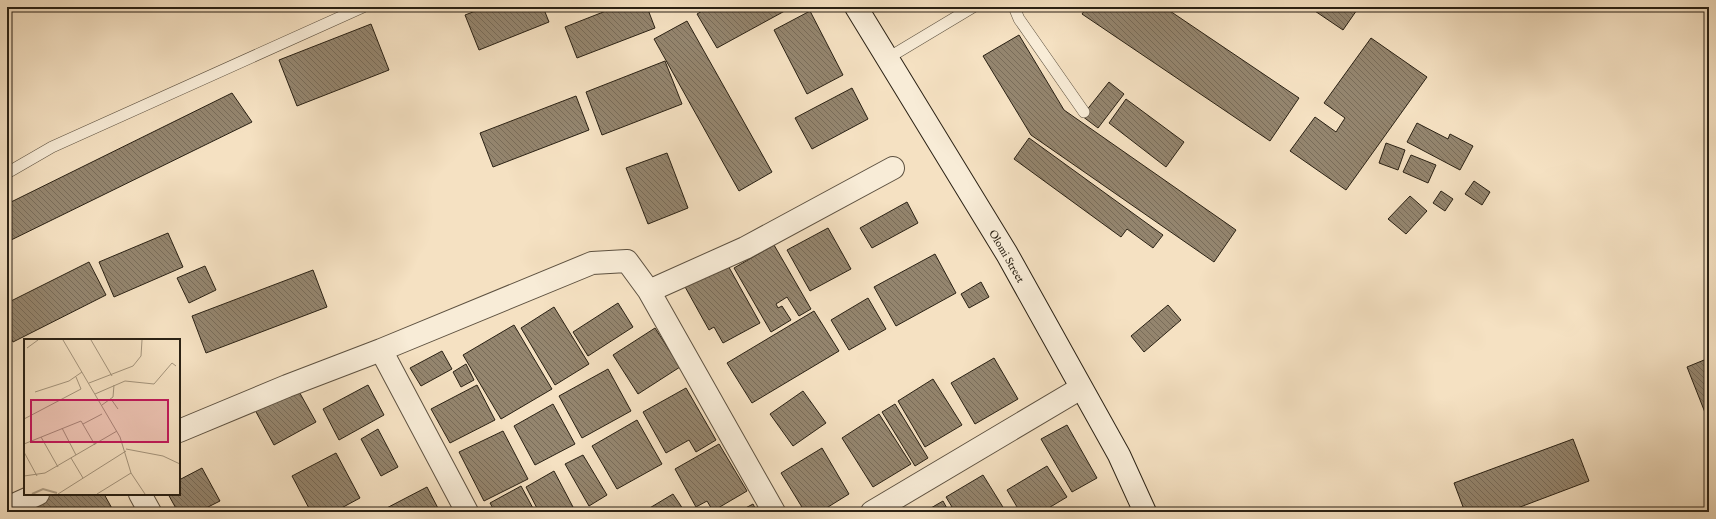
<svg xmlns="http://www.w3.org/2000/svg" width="1716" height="519" viewBox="0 0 1716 519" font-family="'IM FELL English',serif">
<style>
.building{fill:url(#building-back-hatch);stroke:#2a2114}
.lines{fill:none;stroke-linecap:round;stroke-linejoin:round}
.lane-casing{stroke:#5d5140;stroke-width:12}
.street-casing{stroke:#5d5140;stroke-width:24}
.secondary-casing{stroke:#2a2114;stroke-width:24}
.lane{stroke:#f8ecd7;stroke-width:11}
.street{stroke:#f8ecd7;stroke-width:22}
.secondary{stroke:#f8ecd7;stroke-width:22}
.labels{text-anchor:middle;stroke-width:3;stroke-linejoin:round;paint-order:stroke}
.street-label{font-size:11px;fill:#2a2114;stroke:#f8ecd7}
.inset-river{fill:none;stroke:#b0a087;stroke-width:2}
.inset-road{fill:none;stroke:#a4947c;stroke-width:1}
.view{fill:#c2185b;fill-opacity:0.15;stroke:#c2185b;stroke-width:2}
.inset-edge{fill:none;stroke:#2a2114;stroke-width:2}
</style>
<defs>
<pattern id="building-back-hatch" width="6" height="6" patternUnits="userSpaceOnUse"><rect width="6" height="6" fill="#94856e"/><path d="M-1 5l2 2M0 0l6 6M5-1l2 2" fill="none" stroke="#796c59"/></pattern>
</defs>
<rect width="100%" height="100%" fill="#f5e1c2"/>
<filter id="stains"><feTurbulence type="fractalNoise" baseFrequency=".005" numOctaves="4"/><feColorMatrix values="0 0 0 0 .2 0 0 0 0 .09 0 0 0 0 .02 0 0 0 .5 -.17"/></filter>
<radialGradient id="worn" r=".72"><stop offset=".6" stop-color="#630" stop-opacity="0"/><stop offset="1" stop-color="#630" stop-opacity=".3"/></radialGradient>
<!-- building -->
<path class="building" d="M486,7H543L549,22L479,50L465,15Z
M616,7H647L655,28L577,58L565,27Z
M709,7H792L717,48L697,14Z
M1087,7H1164L1299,98L1270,141L1082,14Z
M1309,7H1359L1343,30Z
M810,11L843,75L807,94L774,30Z
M687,21L772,172L739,191L654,39Z
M371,24L389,70L297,106L279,60Z
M1019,35L1064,110L1236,230L1214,262L1031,135L983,56Z
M1371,38L1427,77L1346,190L1290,151L1315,117L1336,132L1345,118L1324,103Z
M665,61L682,104L602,135L586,92Z
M1109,82L1124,94L1098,128L1082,116Z
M852,88L868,119L812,149L795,118Z
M232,93L252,122L7,242V204Z
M576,96L589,130L493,167L480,133Z
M1126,99L1184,142L1166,167L1109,123Z
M1417,123L1448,139L1450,134L1473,146L1460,170L1407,142Z
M1029,138L1163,235L1153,248L1127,229L1121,237L1014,159Z
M1386,143L1405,150L1398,170L1379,163Z
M667,153L688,208L648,224L626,168Z
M1411,155L1436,165L1428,183L1403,172Z
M1474,181L1490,192L1482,205L1465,194Z
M1441,191L1453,199L1445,211L1433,203Z
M1410,196L1427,211L1406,234L1388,219Z
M907,202L918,223L872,248L860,228Z
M828,228L851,269L810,291L787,250Z
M168,233L183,267L114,297L99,262Z
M774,245L811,309L799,316L787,297L776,304L778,308L782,306L791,320L771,332L734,268Z
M935,254L956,293L896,326L874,287Z
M89,262L106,295L13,342L7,330V303Z
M726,262L760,323L723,343L714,327L709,330L684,285Z
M205,266L216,290L189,303L177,278Z
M313,270L327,307L206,353L192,316Z
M981,282L989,297L969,308L961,294Z
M868,298L886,329L849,350L831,320Z
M618,303L633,327L588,356L573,332Z
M1168,305L1181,320L1144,352L1131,336Z
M554,307L589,364L555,385L521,328Z
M814,311L839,351L752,403L727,363Z
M514,325L552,389L501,419L463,355Z
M655,328L680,367L638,394L613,355Z
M442,351L452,369L421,386L410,368Z
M994,358L1018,399L975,424L951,383Z
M1709,358V414L1706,415L1687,367Z
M466,364L474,380L461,387L453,372Z
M608,369L631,411L582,438L559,396Z
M933,379L962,425L925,447L898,401Z
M368,385L384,415L339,440L323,409Z
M477,385L495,420L450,443L431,409Z
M297,388L316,422L274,445L255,410Z
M686,388L716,440L696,452L689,440L666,453L643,412Z
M803,391L826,423L793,446L770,414Z
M553,404L575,444L535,465L514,426Z
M895,404L928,458L915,466L882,412Z
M879,414L911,464L873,487L842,438Z
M637,420L662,464L617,489L592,446Z
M1067,425L1097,478L1072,492L1041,439Z
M378,429L398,467L381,476L361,439Z
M503,431L528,479L484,501L459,452Z
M1573,439L1589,481L1507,512H1465L1454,483Z
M719,444L747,491L713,511L707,501L696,507L675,469Z
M822,448L849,494L820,512H805L781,473Z
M336,453L360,498L334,512H311L292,476Z
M583,455L607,495L589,506L565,464Z
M1047,466L1067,497L1042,512H1020L1007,490Z
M202,468L220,501L198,512H178L168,494H179V480Z
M554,471L573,507L563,512H539L526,487Z
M983,475L1006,512H955L946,497Z
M521,486L535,512H495L490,503Z
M427,487L440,512H379Z
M51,494H104L114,512H24L22,510Z
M673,494L685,512H643Z
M943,501L949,512H924Z
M753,504L757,512H738Z"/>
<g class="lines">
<!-- lane casing -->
<g class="lane-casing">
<path id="lane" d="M1014,7L1019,19L1084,112
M888,58L973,7
M7,173L52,147L363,7"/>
</g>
<!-- street casing -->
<g class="street-casing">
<path id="street" d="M649,291L745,248L893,168
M381,350L467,512
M179,431L287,386L381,350L592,263L627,261L649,291L774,512
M140,494L150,512
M7,508L38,494
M872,512L1081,388"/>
</g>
<!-- secondary casing -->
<g class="secondary-casing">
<path id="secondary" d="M856,7L1007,254L1119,455L1145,512"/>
</g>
<!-- lane -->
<use href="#lane" class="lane"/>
<!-- street -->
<use href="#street" class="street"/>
<!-- secondary -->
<use href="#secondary" class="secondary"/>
</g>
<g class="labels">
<!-- street labels -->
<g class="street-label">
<text transform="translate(1007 256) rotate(60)" y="4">Olomi Street</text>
</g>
</g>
<!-- overview -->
<g transform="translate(24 339)">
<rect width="156" height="156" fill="#f5e1c2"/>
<path class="inset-river" d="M8,155L19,150L33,154"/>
<path class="inset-road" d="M39,1L96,98L107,134L121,155M67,1L88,37M3,9L14,1M65,44L109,27L117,17L118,1M11,53L45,42L58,33M71,55L101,42L130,45L148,24L152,27M87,60L94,70M78,66L89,58L90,46M0,80L57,50L52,38M59,85L78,75M38,89L52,116M17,98L34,128M0,105L57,82L71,106M102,110L139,117L156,125M0,113L13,137M47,119L59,139M0,137L21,134L93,92M34,155L102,112M73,155L107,134"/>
<path class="view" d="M7,61H144V103H7Z"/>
<rect width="156" height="156" class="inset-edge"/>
</g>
<!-- margin -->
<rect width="1716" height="519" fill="none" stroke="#f5e1c2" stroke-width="24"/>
<rect x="8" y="8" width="1700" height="503" fill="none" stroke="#2a2114" stroke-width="2"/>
<rect x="12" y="12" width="1692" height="495" fill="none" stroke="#2a2114"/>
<rect width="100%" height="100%" filter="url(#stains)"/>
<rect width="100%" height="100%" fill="url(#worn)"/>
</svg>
